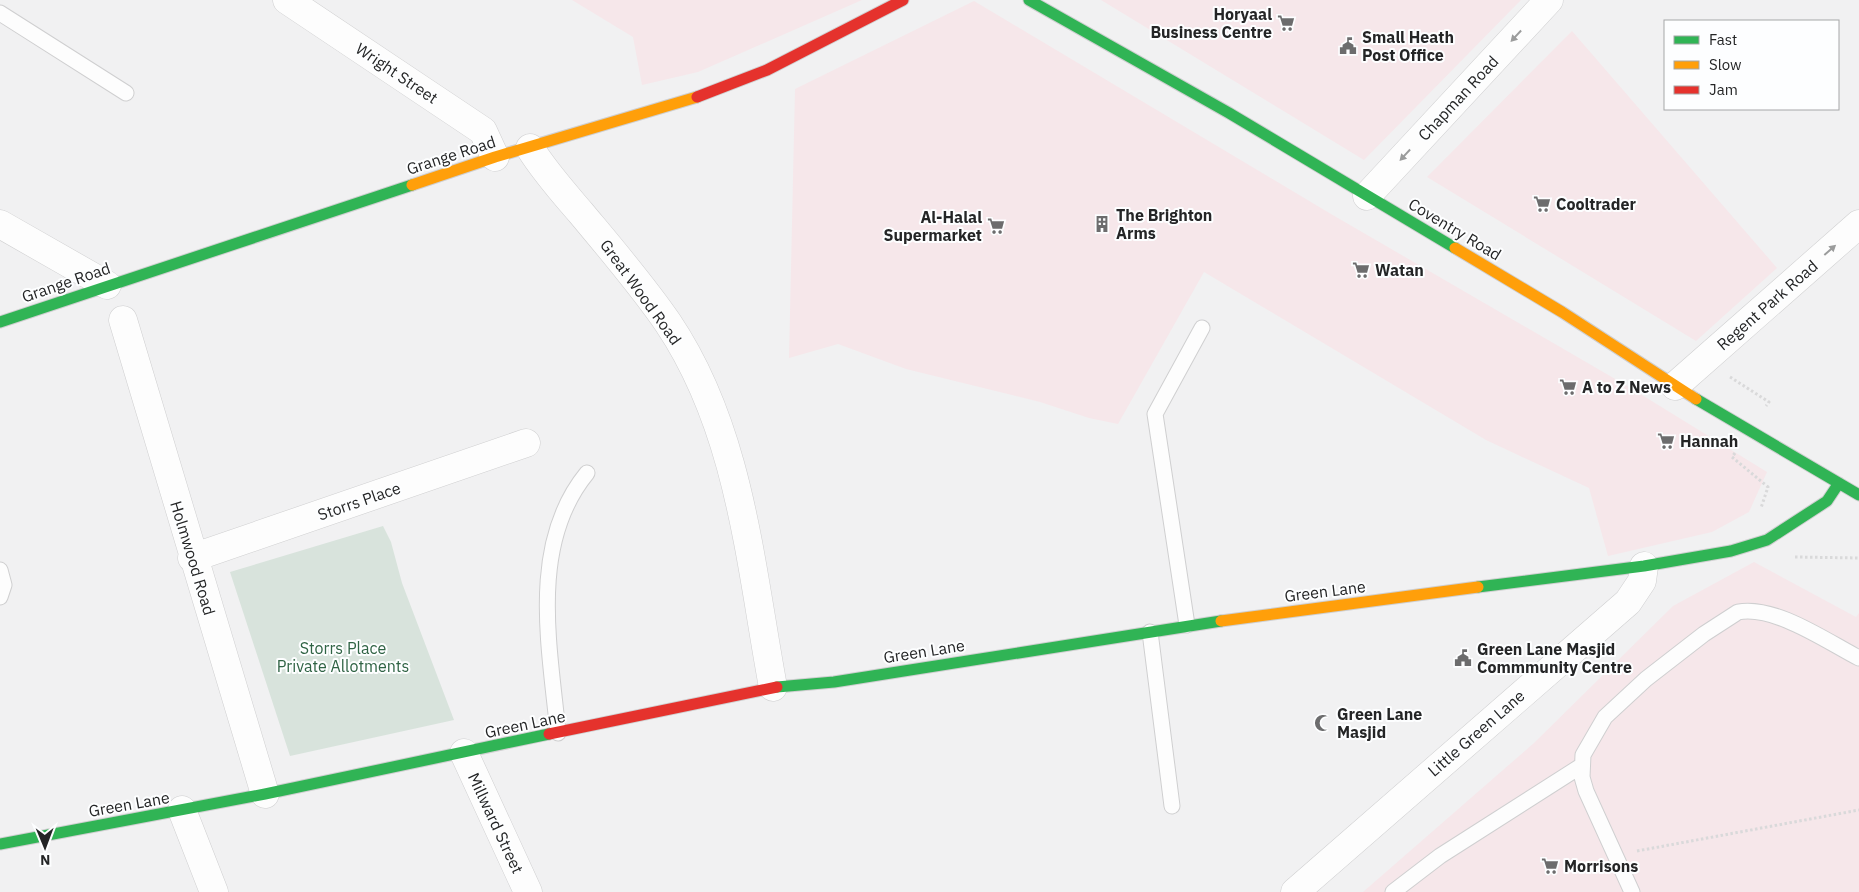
<svg xmlns="http://www.w3.org/2000/svg" width="1859" height="892" viewBox="0 0 1859 892" font-family="'IBM Plex Sans',sans-serif">
<style>
.commercial{fill:#f6e7ea}
.green{fill:#d8e3dc}
.lines{fill:none;stroke-linecap:round;stroke-linejoin:round}
.lane-casing{stroke:#cfcfd0;stroke-width:17}
.street-casing{stroke:#cfcfd0;stroke-width:29}
.fast-casing{stroke:#cfcfd0;stroke-width:13}
.slow-casing{stroke:#cfcfd0;stroke-width:13}
.jam-casing{stroke:#cfcfd0;stroke-width:13}
.path{stroke:#d9d9da;stroke-width:3;stroke-dasharray:2.5 2.5;stroke-linecap:butt}
.lane{stroke:#fdfdfd;stroke-width:15}
.street{stroke:#fdfdfd;stroke-width:28}
.fast{stroke:#30b455;stroke-width:11}
.slow{stroke:#ff9f0a;stroke-width:11}
.jam{stroke:#e5322d;stroke-width:11}
.oneway{fill:#9b9c9c}
.labels{text-anchor:middle;stroke-width:4;stroke-linejoin:round;paint-order:stroke}
.poi-label{font-size:16px;font-weight:bold;fill:#242526;stroke:#fdfeff;text-anchor:start}
.street-label{font-size:16px;fill:#242526;stroke:#fdfeff}
.park-label{font-size:16px;fill:#2f6344;stroke:#fdfeff}
</style>
<rect width="100%" height="100%" fill="#f1f1f2"/>
<!-- commercial -->
<path class="commercial" d="M572,0H862L698,72L642,85L633,37Z
M1101,0H1521L1364,160Z
M974,1L1331,214L1629,387L1767,472L1749,512L1712,532L1608,556L1589,488L1486,440L1204,272L1118,424L1089,418L1040,402L906,369L838,344L789,358L795,89Z
M1572,31L1777,268L1696,341L1427,177Z
M1754,562L1856,617L1859,613V892H1363L1534,743L1673,606Z"/>
<!-- green -->
<path class="green" d="M383,526L391,542L402,583L454,720L290,756L230,572Z"/>
<g class="lines">
<!-- lane casing -->
<g class="lane-casing">
<path id="lane" d="M0,13L126,93
M0,570L4,585L0,597
M1187,625L1155,414L1202,328
M1150,632L1172,806
M558,733C550,648 528,545 587,473
M1393,892L1440,856L1581,766
M1632,892L1586,791L1582,777L1583,755L1605,717L1646,679L1704,634L1738,612C1775,605 1826,641 1859,658"/>
</g>
<!-- street casing -->
<g class="street-casing">
<path id="street" d="M287,0L483,131L495,157
M530,148C545,172 563,192 581,213C611,249 642,285 668,323C740,430 750,563 773,687
M1367,196L1549,0
M0,224L107,285
M123,320L265,794
M1675,386L1859,224
M192,558L526,443
M464,753L528,892
M182,810L214,892
M1295,892L1628,602L1642,581L1644,566"/>
</g>
<!-- fast casing -->
<g class="fast-casing">
<path id="fast" d="M1029,0L1229,113L1455,248
M0,322L412,185
M1696,399L1859,495
M1478,587L1644,566L1731,551L1767,540L1827,501L1839,483
M777,687L834,682L1221,621
M0,844L265,794L549,734"/>
</g>
<!-- slow casing -->
<g class="slow-casing">
<path id="slow" d="M412,185L495,157L697,97
M1455,248L1562,312L1696,399
M1221,621L1478,587"/>
</g>
<!-- jam casing -->
<g class="jam-casing">
<path id="jam" d="M697,97L767,70L903,0
M549,734L777,687"/>
</g>
<!-- path -->
<path class="path" d="M1730,377L1769,402L1766,406
M1735,453L1732,457L1768,487L1761,508
M1795,557L1859,558
M1637,851L1859,810"/>
<!-- lane -->
<use href="#lane" class="lane"/>
<!-- street -->
<use href="#street" class="street"/>
<!-- fast -->
<use href="#fast" class="fast"/>
<!-- slow -->
<use href="#slow" class="slow"/>
<!-- jam -->
<use href="#jam" class="jam"/>
</g>
<!-- one-way arrows -->
<defs><path id="oneway-solid" d="M-6-.8H1V-3.2L6.5 0L1 3.2V.8H-6Z" transform="scale(1.25)"/></defs>
<g class="oneway">
<use href="#oneway-solid" transform="translate(1516 36) rotate(133)"/>
<use href="#oneway-solid" transform="translate(1405 155) rotate(133)"/>
<use href="#oneway-solid" transform="translate(1830 250) rotate(-41)"/>
</g>
<!-- icons -->
<defs>
<g id="supermarket-bare" transform="scale(1.35)"><path d="M-6-5.5h2.5l.6 2H6L4.5 2H-2.5L-4.4-4H-6ZM-1.5 3.2a1.3 1.3 0 1 0 .1 0ZM3 3.2a1.3 1.3 0 1 0 .1 0Z" fill="#6c6c6d" stroke="#fdfeff" stroke-width="2.5" paint-order="stroke"/></g>
<g id="civic-bare" transform="scale(1.35)"><path d="M-.6-6.5H3V-4.5H.6V-3L4-1V1h2V6H-6V1h2V-1L-.6-3ZM-1.2 2.5V6h2.4V2.5Z" fill="#6c6c6d" stroke="#fdfeff" stroke-width="2.5" paint-order="stroke"/></g>
<g id="building-bare" transform="scale(1.35)"><path d="M-4-6H4V6H1V3H-1V6H-4ZM-2.5-4.3h1.7v1.8h-1.7ZM.8-4.3h1.7v1.8H.8ZM-2.5-1h1.7V.8h-1.7ZM.8-1h1.7V.8H.8Z" fill="#6c6c6d" stroke="#fdfeff" stroke-width="2.5" paint-order="stroke"/></g>
<g id="mosque-bare" transform="scale(1.35)"><path d="M3.5-4.9A6 6 0 1 0 3.5 4.9A5 5 0 1 1 3.5-4.9Z" fill="#6c6c6d" stroke="#fdfeff" stroke-width="2.5" paint-order="stroke"/></g>
</defs>
<g fill-rule="evenodd">
<use href="#supermarket-bare" x="1286" y="23"/>
<use href="#civic-bare" x="1348" y="46"/>
<use href="#supermarket-bare" x="1542" y="204"/>
<use href="#building-bare" x="1102" y="224"/>
<use href="#supermarket-bare" x="996" y="226"/>
<use href="#supermarket-bare" x="1361" y="270"/>
<use href="#supermarket-bare" x="1568" y="387"/>
<use href="#supermarket-bare" x="1666" y="441"/>
<use href="#civic-bare" x="1463" y="658"/>
<use href="#mosque-bare" x="1323" y="723"/>
<use href="#supermarket-bare" x="1550" y="866"/>
</g>
<g class="labels">
<!-- poi labels -->
<g class="poi-label">
<text x="1272" y="20" text-anchor="end">Horyaal<tspan x="1272" dy="18">Business Centre</tspan></text>
<text x="1362" y="43">Small Heath<tspan x="1362" dy="18">Post Office</tspan></text>
<text x="1556" y="210">Cooltrader</text>
<text x="1116" y="221">The Brighton<tspan x="1116" dy="18">Arms</tspan></text>
<text x="982" y="223" text-anchor="end">Al-Halal<tspan x="982" dy="18">Supermarket</tspan></text>
<text x="1375" y="276">Watan</text>
<text x="1582" y="393">A to Z News</text>
<text x="1680" y="447">Hannah</text>
<text x="1477" y="655">Green Lane Masjid<tspan x="1477" dy="18">Commmunity Centre</tspan></text>
<text x="1337" y="720">Green Lane<tspan x="1337" dy="18">Masjid</tspan></text>
<text x="1564" y="872">Morrisons</text>
</g>
<!-- street labels -->
<g class="street-label">
<text transform="translate(397 73) rotate(34)" y="6">Wright Street</text>
<text transform="translate(1458 98) rotate(-47)" y="6">Chapman Road</text>
<text transform="translate(451 155) rotate(-18)" y="6">Grange Road</text>
<text transform="translate(1455 229) rotate(31)" y="6">Coventry Road</text>
<text transform="translate(66 282) rotate(-19)" y="6">Grange Road</text>
<text transform="translate(641 292) rotate(54)" y="6">Great Wood Road</text>
<text transform="translate(1767 305) rotate(-41)" y="6">Regent Park Road</text>
<text transform="translate(359 501) rotate(-19)" y="6">Storrs Place</text>
<text transform="translate(193 558) rotate(73)" y="6">Holmwood Road</text>
<text transform="translate(1325 591) rotate(-7)" y="6">Green Lane</text>
<text transform="translate(924 651) rotate(-9)" y="6">Green Lane</text>
<text transform="translate(525 724) rotate(-12)" y="6">Green Lane</text>
<text transform="translate(1476 733) rotate(-41)" y="6">Little Green Lane</text>
<text transform="translate(129 804) rotate(-10)" y="6">Green Lane</text>
<text transform="translate(496 823) rotate(65)" y="6">Millward Street</text>
</g>
<!-- park labels -->
<g class="park-label">
<text x="343" y="654">Storrs Place<tspan x="343" dy="18">Private Allotments</tspan></text>
</g>
</g>
<!-- legend -->
<rect x="1664" y="20" width="175" height="90" fill="#fdfeff" stroke="#a6a7a8"/>
<rect x="1674" y="36" width="25" height="8" fill="#30b455" stroke="#a6a7a8"/>
<text x="1709" y="45" font-size="15" fill="#242526">Fast</text>
<rect x="1674" y="61" width="25" height="8" fill="#ff9f0a" stroke="#a6a7a8"/>
<text x="1709" y="70" font-size="15" fill="#242526">Slow</text>
<rect x="1674" y="86" width="25" height="8" fill="#e5322d" stroke="#a6a7a8"/>
<text x="1709" y="95" font-size="15" fill="#242526">Jam</text>
<!-- north arrow -->
<g transform="translate(45 847) rotate(179)" stroke="#fdfeff" stroke-width="4" paint-order="stroke">
<path d="M0-4L9 19L0 12L-9 19Z" fill="#242526"/>
<text y="-8" font-size="14" font-weight="bold" text-anchor="middle" fill="#242526">N</text>
</g>
</svg>
